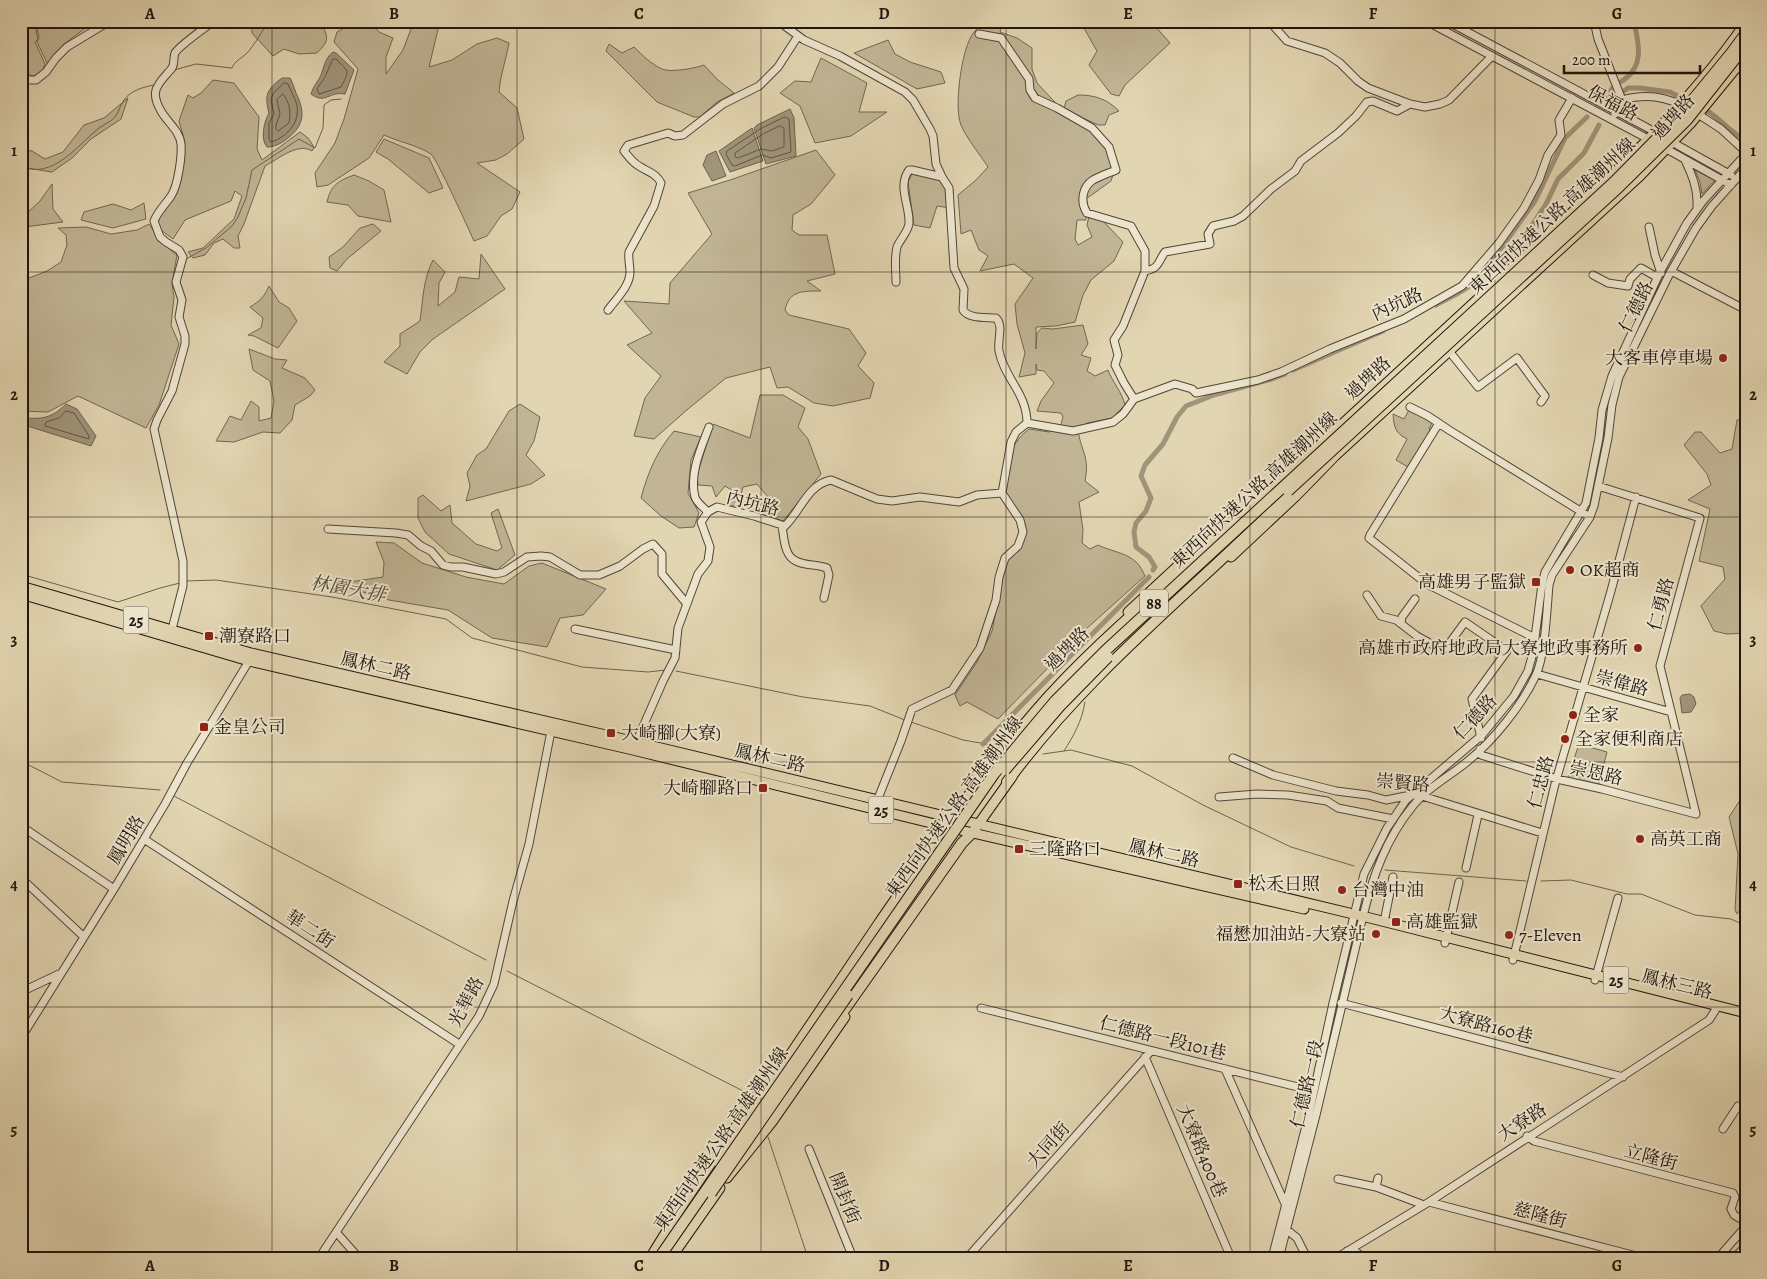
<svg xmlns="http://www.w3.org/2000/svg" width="1767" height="1279" viewBox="0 0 1767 1279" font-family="Alegreya,'Noto Serif TC',serif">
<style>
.green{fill:#c1b595;stroke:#706652}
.water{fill:#a0947a;stroke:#6d624f}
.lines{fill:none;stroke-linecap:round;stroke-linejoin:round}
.shore{stroke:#605544;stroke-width:1}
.stream{stroke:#6d624f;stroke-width:1}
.canal{stroke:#a0947a;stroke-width:5}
.minor-casing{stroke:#504638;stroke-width:9}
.major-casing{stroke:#20160f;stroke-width:11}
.highway-casing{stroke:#20160f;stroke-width:12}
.minor{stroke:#ece4cc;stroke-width:7}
.major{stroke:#e2d5b1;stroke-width:9}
.highway{stroke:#e2d5b1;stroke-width:10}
.highway-bridge-casing{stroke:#20160f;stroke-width:12;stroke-linecap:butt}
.highway-bridge{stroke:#e2d5b1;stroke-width:10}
.grid{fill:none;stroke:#20160f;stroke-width:1;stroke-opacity:0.55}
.poi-dot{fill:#8f2418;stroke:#ece4cc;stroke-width:2}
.labels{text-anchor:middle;stroke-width:4;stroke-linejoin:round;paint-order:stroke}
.shield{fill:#ece4cc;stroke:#5d5448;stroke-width:1}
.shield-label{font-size:16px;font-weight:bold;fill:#20160f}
.street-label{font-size:18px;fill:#20160f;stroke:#ece4cc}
.poi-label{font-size:18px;fill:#20160f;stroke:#ece4cc;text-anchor:start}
.water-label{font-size:19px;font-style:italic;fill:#53483a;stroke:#ece4cc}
.neatline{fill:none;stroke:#20160f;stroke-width:2}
.grid-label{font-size:16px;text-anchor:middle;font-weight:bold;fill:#20160f}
</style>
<rect width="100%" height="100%" fill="#e2d5b1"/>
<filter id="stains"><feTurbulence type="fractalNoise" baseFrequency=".004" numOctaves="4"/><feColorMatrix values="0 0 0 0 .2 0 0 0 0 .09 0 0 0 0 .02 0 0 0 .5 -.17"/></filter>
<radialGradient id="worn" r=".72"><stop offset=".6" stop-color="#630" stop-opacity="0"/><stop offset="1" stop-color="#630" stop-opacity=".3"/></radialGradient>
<!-- green -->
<path class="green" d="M21,21H34L38,39L35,42L45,64L42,72L34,76L21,73Z
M35,21H95L64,44L48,65L37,42L39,37Z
M251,21H321C328,38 330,40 317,53L299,54L284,49L273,56L252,33Z
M357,21H369L379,32L393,38L386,57V74L403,50L414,21H440L429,67L452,60L477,44L497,38L509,43C506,60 500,76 499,92L517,108L524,139L507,154L496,160L477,163L520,192L512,209L501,216L487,236L474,241C468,228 437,159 431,154C417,145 399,142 384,135L369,158L328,185L317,187L315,173L335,143L344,119L358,69L334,42L337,32Z
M986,21H1004L1000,32L1017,38L1032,48V69L1037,83L1066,114L1096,127L1108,144L1116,166L1111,181L1086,199V220H1077L1075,239L1078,245L1092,237L1087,225L1089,216L1103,221L1123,242L1114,261L1091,280L1083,295L1075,322L1056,326L1036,327V349L1037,333L1042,328L1053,329L1083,325L1088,344L1081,355L1091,358L1087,371L1095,376L1108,370C1113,383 1122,392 1125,405L1112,418L1087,423L1078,430C1081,452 1090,456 1085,481L1099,492L1079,502L1083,530L1082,543L1090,549L1098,545C1110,551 1127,553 1136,562C1140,565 1143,572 1145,576L1085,630L998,719L967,702L960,706L955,695L977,662L992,631L1006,560C1032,537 1016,515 1002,492C1007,466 1007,446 1029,429L1049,432L1060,428L1063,417L1061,413L1037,411L1041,401L1054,383L1044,371L1037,370L1036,364V374L1019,377L1025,353L1017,324L1015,304L1033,278L1014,264L980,271L988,256L979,250L971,230L961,234L958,195L976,180L988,167C981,156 965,136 961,125C954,108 961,58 969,41C972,33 979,26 986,21Z
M1080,21H1160L1154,25L1170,43L1125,85L1119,96L1111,94L1089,65L1097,51Z
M888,40L895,54L910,62L941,72L945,83L917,89L854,53Z
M609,44L622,53L634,47C642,55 651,64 662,69C670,73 696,68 704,65L718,80L734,93L717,102L700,117H694L657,102L606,51Z
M821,58L867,83L859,112H887L851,136L815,143L800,106L780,93L795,81L811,82Z
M213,80L234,83L259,117L257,149L262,160L300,132L308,138L314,147L312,151C298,142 278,159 265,166L244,224L238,236L240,248H234L223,239L214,243L205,255L193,258L188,252L203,248L234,219L242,196L235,191L231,201L185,220L173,239L161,230L157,221L183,161V135L179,121L188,95L193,98L201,93Z
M1078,95C1095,95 1107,99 1119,111L1109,115L1105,125H1098L1064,109L1066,101Z
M128,98L121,119L91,139L72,158L52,172L21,167V150L32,151L45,159L63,152L84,125L104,118Z
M384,139L429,158L443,188L429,193L388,159L376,152Z
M816,150L835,175L811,204L793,215L792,230L799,235H827L835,274L807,281L821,291C804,291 789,290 785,310L789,315L849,329L866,353L858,366L874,383L870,398L833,406L814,403L788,387L777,388L770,367L726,378L688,409L654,439L634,436L645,398L661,376L627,345L652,333L624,301L669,304L670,283L712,234L688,193L730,180Z
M1695,170L1715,180L1702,194L1700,182Z
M912,174L940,179L947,189L950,208L937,206L930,228L914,225L908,182Z
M354,175L369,181L384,190L391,222L358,216L348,205L327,202C331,185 338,181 354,175Z
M52,184L53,209L63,222L24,227L25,215L40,201Z
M144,203L146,219L113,228L81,220L84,212L113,204L131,210Z
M149,224L162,243L177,255L172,284L174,297L171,325L179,344L159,405L146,428L78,396L48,412L21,411V280H24L47,271L61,262L67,245L66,235L58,228L86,227L111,234L137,230Z
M373,224L381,231L347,259L337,271L330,268L329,257L343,247L360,228Z
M481,254L505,289L433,339L420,352L407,374L384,362L400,346V334L420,321C423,300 423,279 433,260L445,272L439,283L438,306L455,292L459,277L479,279Z
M269,286L279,302L289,308L297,321L278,348L254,336L248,335L261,328L263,318L250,307C259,302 265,296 269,286Z
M249,349L275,359L287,360L282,368L305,378L315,390L310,396L295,405L292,420L280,433L263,432L234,442L216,441L230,416L241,420L251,401L259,407V421L271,418L274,401L270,381L253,370Z
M760,395H783L805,408L798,427L808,439L821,474L783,521L772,517L768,497L757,484L743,487L738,506H726L733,491L725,486L716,497L712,486L698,485L697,475L713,424L750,438Z
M520,404L540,417L534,441L526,455L545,475L531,484L466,501L470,486L467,473L477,455L486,449L509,411Z
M1409,410L1426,417L1432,423L1429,429L1431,431L1408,467L1396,460L1407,439C1395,433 1394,427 1393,414L1404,419Z
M1742,419L1746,420V633L1727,634L1714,631L1701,606L1725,579L1723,567L1699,561L1710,509L1688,500L1711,485L1707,474L1684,445L1695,432H1701L1720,453L1732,449L1737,420Z
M674,431L701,437L691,460L688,493L699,513L694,527L679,528L661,516L641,498C648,472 657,451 674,431Z
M423,495L441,511L450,505L452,523L476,544L497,551L502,548L491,513L498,509L515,555L497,570L449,554L425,532L418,518V498Z
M376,542L394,543L422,563L466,577L504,584L529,566L542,563L606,589L583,615L560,618L547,647L492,638L448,610L389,600L336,584L383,577L384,562Z
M1579,744L1607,752L1598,787L1567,780Z
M1742,797L1744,801L1741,819L1746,830V903L1737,914L1735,910L1738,854L1729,817Z"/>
<!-- water -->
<path class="water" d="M333,52L336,53L354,70L345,94C328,91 326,105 311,94C313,86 318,82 321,75C324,67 325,58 333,52Z
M282,78H290C293,83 294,88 296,93C305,111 305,125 288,138C282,143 275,147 267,147C260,139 264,122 269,113C264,95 267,89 282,78Z
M790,109L794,118L796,156L766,164L754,128L757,125Z
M752,128L763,161L730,172L719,151Z
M716,151L726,176L712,181L703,165L707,155Z
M66,404L77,409L96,436L91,446L21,424V418C42,419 51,419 66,404Z
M1690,694L1694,697L1696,704L1691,712L1682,713L1680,698L1682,695Z"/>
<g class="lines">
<!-- shore -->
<path class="shore" d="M333,59H336C349,72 350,70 341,87L319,94L317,89L325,77Z
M284,83L288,84C290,90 294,96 296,102C302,120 288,137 271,142L269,139V123L274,114L271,100L273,94Z
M283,94C290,103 291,111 289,123L278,131L276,129V125L280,114L277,100Z
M785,117L789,119L791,152L771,158L762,155L735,166L732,165L726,154L727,151L760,129Z
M780,126L784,128V147L772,151L761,149L738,158L735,157V153L763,134Z
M66,411L74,413L89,436V439L45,426L46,422L59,418Z"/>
<!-- stream -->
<path class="stream" d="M174,70L196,64L232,68C235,61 240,59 246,54C255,45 261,32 269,21
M21,166C52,181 78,145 99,128C104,124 111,122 115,117C119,112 120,105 124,100C131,90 144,87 154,85
M186,259L206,248L232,226L238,217L246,198L252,170L299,139L315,148L323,128L324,105L331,100L341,99
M21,574L118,602L160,588L180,583
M186,581L216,580L332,597L446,619L472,638L582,667L648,672L666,670
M676,671L803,697L870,706L905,720
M911,722L963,740L992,745
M1064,751C1074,735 1082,721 1085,702
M1043,754L1071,750L1132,766L1203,805L1291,847L1354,866
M21,761L62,782L160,790
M174,796L486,960
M1385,870L1526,881
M1541,881L1571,880L1627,894H1641L1695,915L1731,919L1746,926
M507,971L749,1094
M768,1137L808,1258"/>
<!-- canal -->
<path class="canal" d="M1618,95L1628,88H1640L1670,92L1685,100
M1607,98C1612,86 1615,86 1625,79C1645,64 1638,42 1634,21
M1702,108C1719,115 1729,134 1746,139
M1480,274L1493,270L1523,239L1546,204L1558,179L1584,153L1599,125
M1436,305C1452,296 1475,288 1482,270L1502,247L1535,201L1565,138L1587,117
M1293,370L1383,331
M1153,570L1155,567L1149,557L1136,547L1134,532L1136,523L1146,511L1151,498L1141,476L1145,465L1163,444L1177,417L1186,406L1214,395L1272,379L1285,374
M983,744L1149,577"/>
<!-- minor casing -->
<g class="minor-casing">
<path id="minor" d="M778,21L804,40L840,56L905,92L913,100L930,129L933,136L936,164L942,177L949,188L954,268L964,289L963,310C969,319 985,317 996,318C1004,326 997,340 999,351C1004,378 1027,393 1027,423
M1269,21L1287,41L1325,53L1340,63L1358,81L1368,88L1410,104L1425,107L1440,104L1449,100L1492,56
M1426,21L1652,141
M1447,21L1659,134
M1594,21L1598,39L1622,100L1615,114
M326,23L336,21
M979,34L1001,38L1029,79L1030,90L1035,98L1057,108L1092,128L1109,147L1116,170C1109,173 1100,176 1093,180C1082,187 1080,202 1087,213L1131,226L1145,251V271L1123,326L1114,340L1118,355L1115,365L1124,383L1134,399
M21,80H36L46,72L56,58L67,47L110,21
M1622,100C1643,94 1664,96 1683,106
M1695,112L1721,129L1746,152
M1670,141L1731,175
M1663,147L1731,185
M1685,160C1693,177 1698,190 1697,208
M1649,227L1655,255L1661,273
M1145,271C1160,268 1157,263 1165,252L1210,244L1208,234L1213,226L1234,221L1243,216L1271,189L1295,171L1301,161L1338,133L1356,116L1367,102L1373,101L1397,111L1410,104
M1671,271L1746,310
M1593,275L1608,283L1628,286L1630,279L1641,268L1655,276L1660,273
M896,282C896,272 894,258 897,247C900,239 909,231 909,223C910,206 897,186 909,170H912L942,177
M608,310C616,299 630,286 630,272C630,265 628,259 629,252L654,206L661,183C656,173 648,172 639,166C633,163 629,157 624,151L628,145L668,133L675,136L683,135L723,104L759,86L778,67L798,36
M1449,351L1478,387L1517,358L1545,396L1541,402
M1410,407L1428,416L1449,430L1590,517
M1027,423L1073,431L1113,422L1123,414L1134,399L1175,384L1192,389L1196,393L1258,380L1281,372L1330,349L1404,319L1462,286L1499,243L1524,208L1539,180L1548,155L1561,135L1559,120L1572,98
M1439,423L1370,535L1369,538L1427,584L1535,638
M708,512C704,508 697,503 695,497C689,474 701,448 709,427
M782,526C784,537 784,556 796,561C805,566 817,564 827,568L829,575L824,598
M328,529L396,533L408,535L421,546L431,551L443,565L451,567H463L496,574L504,572L527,557L541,556L550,557L580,575H599L620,566L643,549L653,544L662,554V574L687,604
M1367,595L1381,616L1396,620L1417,636L1442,650L1446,648L1465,622L1507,651L1472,699L1481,738
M1401,623L1402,617L1415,599
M575,629L676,650
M171,633L183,586V561L154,429L157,420L172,391L185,344V336L179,317L182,300L176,282L183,257L179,250L166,242L160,237L154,221C158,211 165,205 171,196C178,186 182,156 181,144C180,131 167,122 161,111C148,89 160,83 172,68C175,63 173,58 175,53C179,46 206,27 214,21
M1537,674L1671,712
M635,745L663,681L675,658L678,628L698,574L708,561L710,547L701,522L708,512L717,507L754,516L785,526C800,512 808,484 831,480L877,499L892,501L920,497L959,502L977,495L1002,493
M1480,749L1481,755L1557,779L1602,789L1696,814L1660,666L1700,518L1598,486
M1233,758L1273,775L1336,791L1368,795L1386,800L1411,795L1422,796L1542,833
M1219,797L1257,794L1288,795L1327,801L1338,808L1393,819
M877,801L901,741L912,709L952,690L980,648L996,600L999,577L1005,558L1018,546L1023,532L1020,520L1002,493L1011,442L1016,432L1027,423
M21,826L114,889
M144,839L459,1044
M1466,868L1478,815
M21,878L84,937
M1384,922L1393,877
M1445,943L1459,882
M1513,960L1555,784L1611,591L1636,497
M1595,980L1618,898
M21,992L59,974
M1341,1003L1623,1077
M981,1008L1314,1091
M21,1038L114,889L165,804L187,763L249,661L251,656
M1145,1057L1231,1258
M1225,1069L1286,1206
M1723,1129L1738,1106L1746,1108
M1527,1136L1534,1141L1733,1193L1735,1197L1731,1209L1734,1215L1746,1222
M809,1149L853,1258
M1378,1178L1376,1187L1424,1205
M1338,1179L1376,1187
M1429,1202L1644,1258
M1286,1229L1297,1238L1307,1258
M336,1232L359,1258
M1351,1249L1365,1258
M1347,1251L1351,1258
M319,1258L479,1016L494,984L513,901L529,844L552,726
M967,1258L1151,1051
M1272,1258L1309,1114L1333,1003L1364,874L1387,828L1406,800L1482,735L1514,696L1528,671L1533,653L1542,584L1545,572L1586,503L1599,438L1602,410L1612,376L1660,272L1687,223L1703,201L1746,154
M1279,1258L1316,1115L1363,916C1373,876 1386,839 1412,807C1427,788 1450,776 1468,761C1494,740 1522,705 1536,675C1545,656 1547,608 1549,585L1552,575L1590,517L1594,506L1608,438L1612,405L1619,377L1669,275L1696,228L1712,206L1746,168
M1336,1258L1429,1202L1709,1020L1718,1006
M1718,1258L1746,1226
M1734,1258L1746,1246"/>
</g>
<!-- major casing -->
<g class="major-casing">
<path id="major" d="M1231,557L1296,496L1335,456L1640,176L1691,123L1746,56
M21,586L251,653L636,742L1370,918L1746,1013
M21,594L249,661L633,750L947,827L1304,909
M1128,612L1183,561L1238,520C1328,438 1416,355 1506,273C1591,195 1680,118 1746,22
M973,782L996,752
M975,829L1012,777
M727,1178L772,1122L845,1017
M650,1258L684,1203L778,1064
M671,1258L720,1188"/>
</g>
<!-- highway casing -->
<g class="highway-casing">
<path id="highway" d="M1007,782C1090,669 1200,585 1297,487
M771,1114L962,843L973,832
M719,1163C771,1083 825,1004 878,925C932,847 985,767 1049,696C1098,643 1154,594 1210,549"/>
</g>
<!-- minor -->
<use href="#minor" class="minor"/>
<!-- major -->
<use href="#major" class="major"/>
<!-- highway -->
<use href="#highway" class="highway"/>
<!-- highway-bridge casing -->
<g class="highway-bridge-casing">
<path id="highway-bridge" d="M1288,491L1619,187L1687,120L1746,45
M1005,770L1060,706L1108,657
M711,1193L848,995
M659,1258L994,774L1055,701L1105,651L1614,182L1681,114L1732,52L1746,33"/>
</g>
<!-- highway-bridge -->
<use href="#highway-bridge" class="highway-bridge"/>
</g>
<!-- grid -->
<path class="grid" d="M272,21V1258M517,21V1258M761,21V1258M1006,21V1258M1250,21V1258M1495,21V1258M21,272H1746M21,517H1746M21,762H1746M21,1007H1746"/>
<!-- markers -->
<g class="poi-dot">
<circle cx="1723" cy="358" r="5"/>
<circle cx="1570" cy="570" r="5"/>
<rect x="1531" y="577" width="10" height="10" rx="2.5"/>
<rect x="204" y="631" width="10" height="10" rx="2.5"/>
<circle cx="1638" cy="648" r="5"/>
<circle cx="1573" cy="715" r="5"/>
<rect x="199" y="722" width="10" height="10" rx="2.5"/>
<rect x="606" y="728" width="10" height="10" rx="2.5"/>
<circle cx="1565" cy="739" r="5"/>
<rect x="758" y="783" width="10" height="10" rx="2.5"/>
<circle cx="1640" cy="839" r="5"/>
<rect x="1014" y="844" width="10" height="10" rx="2.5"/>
<rect x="1233" y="879" width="10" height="10" rx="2.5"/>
<circle cx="1342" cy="890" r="5"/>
<rect x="1391" y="917" width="10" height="10" rx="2.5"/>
<circle cx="1376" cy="934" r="5"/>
<circle cx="1509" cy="935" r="5"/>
</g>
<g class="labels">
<!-- shield labels -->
<g class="shield">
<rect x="1140" y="589.5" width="28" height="27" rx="4"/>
<rect x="123.5" y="606.5" width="25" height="27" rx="4"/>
<rect x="868.5" y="796.5" width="25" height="27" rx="4"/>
<rect x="1603.5" y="966.5" width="25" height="27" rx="4"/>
</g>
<g class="shield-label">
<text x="1154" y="609">88</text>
<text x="136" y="626">25</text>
<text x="881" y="816">25</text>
<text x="1616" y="986">25</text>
</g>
<!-- street labels -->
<g class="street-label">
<text transform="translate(1613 103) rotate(28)" y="6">保福路</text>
<text transform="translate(1673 117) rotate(-48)" y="6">過埤路</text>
<text transform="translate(1552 216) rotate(-43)" y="6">東西向快速公路 高雄潮州線</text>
<text transform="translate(1397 304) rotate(-25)" y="6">內坑路</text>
<text transform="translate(1636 307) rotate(-64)" y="6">仁德路</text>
<text transform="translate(1368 378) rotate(-43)" y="6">過埤路</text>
<text transform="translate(1254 490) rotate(-43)" y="6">東西向快速公路 高雄潮州線</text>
<text transform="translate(753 503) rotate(14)" y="6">內坑路</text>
<text transform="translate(1661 604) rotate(-75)" y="6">仁勇路</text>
<text transform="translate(1067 649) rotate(-45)" y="6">過埤路</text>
<text transform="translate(376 666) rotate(13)" y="6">鳳林二路</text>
<text transform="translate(1622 683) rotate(15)" y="6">崇偉路</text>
<text transform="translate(1475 717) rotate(-47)" y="6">仁德路</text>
<text transform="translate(770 758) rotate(13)" y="6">鳳林二路</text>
<text transform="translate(1596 773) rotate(13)" y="6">崇恩路</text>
<text transform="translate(1541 782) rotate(-75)" y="6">仁忠路</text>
<text transform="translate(1403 783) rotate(5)" y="6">崇賢路</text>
<text transform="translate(954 807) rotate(-54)" y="6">東西向快速公路 高雄潮州線</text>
<text transform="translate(126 840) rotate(-59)" y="6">鳳明路</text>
<text transform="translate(1164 853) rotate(13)" y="6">鳳林二路</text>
<text transform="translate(310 929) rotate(33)" y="6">華二街</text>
<text transform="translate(1677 984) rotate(14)" y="6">鳳林三路</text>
<text transform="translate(466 1002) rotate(-62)" y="6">光華路</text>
<text transform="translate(1486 1025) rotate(15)" y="6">大寮路160巷</text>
<text transform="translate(1163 1038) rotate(14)" y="6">仁德路一段101巷</text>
<text transform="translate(1307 1084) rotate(-77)" y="6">仁德路一段</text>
<text transform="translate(1522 1122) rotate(-33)" y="6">大寮路</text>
<text transform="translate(721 1139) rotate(-55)" y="6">東西向快速公路 高雄潮州線</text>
<text transform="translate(1048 1145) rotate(-48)" y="6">大同街</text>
<text transform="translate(1202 1151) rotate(67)" y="6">大寮路400巷</text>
<text transform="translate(1651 1157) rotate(15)" y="6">立隆街</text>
<text transform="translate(845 1198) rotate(68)" y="6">開封街</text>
<text transform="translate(1540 1215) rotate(15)" y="6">慈隆街</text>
</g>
<!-- poi labels -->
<g class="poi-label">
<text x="1713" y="364" text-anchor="end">大客車停車場</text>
<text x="1580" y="576">OK超商</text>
<text x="1526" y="588" text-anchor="end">高雄男子監獄</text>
<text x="219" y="642">潮寮路口</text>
<text x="1628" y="654" text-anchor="end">高雄市政府地政局大寮地政事務所</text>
<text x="1583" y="721">全家</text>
<text x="214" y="733">金皇公司</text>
<text x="621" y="739">大崎腳(大寮)</text>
<text x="1575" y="745">全家便利商店</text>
<text x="753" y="794" text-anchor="end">大崎腳路口</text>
<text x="1650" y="845">高英工商</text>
<text x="1029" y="855">三隆路口</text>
<text x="1248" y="890">松禾日照</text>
<text x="1352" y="896">台灣中油</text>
<text x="1406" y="928">高雄監獄</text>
<text x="1366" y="940" text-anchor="end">福懋加油站-大寮站</text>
<text x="1519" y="941">7-Eleven</text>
</g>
<!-- water labels -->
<g class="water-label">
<text transform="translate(348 588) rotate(10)" y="7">林園大排</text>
</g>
</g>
<!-- margin -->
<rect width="1767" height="1279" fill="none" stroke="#e2d5b1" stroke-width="55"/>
<!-- scale -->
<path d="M1564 65v8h136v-8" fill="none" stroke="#20160f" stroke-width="2.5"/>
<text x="1572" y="65" font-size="15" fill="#20160f" stroke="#ece4cc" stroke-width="4" paint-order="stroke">200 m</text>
<rect x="28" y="28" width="1712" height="1224" class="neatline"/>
<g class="grid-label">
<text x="150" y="19">A</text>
<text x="394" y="19">B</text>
<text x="639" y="19">C</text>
<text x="884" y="19">D</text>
<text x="1128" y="19">E</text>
<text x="1373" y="19">F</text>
<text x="1617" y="19">G</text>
<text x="14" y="156">1</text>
<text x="1753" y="156">1</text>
<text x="14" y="400">2</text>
<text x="1753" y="400">2</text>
<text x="14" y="645">3</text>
<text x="1753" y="645">3</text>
<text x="14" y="890">4</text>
<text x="1753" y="890">4</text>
<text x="14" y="1135">5</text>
<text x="1753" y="1135">5</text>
<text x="150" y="1271">A</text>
<text x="394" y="1271">B</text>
<text x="639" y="1271">C</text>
<text x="884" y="1271">D</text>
<text x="1128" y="1271">E</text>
<text x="1373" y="1271">F</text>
<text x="1617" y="1271">G</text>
</g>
<rect width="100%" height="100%" filter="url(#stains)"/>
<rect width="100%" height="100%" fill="url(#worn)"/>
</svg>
